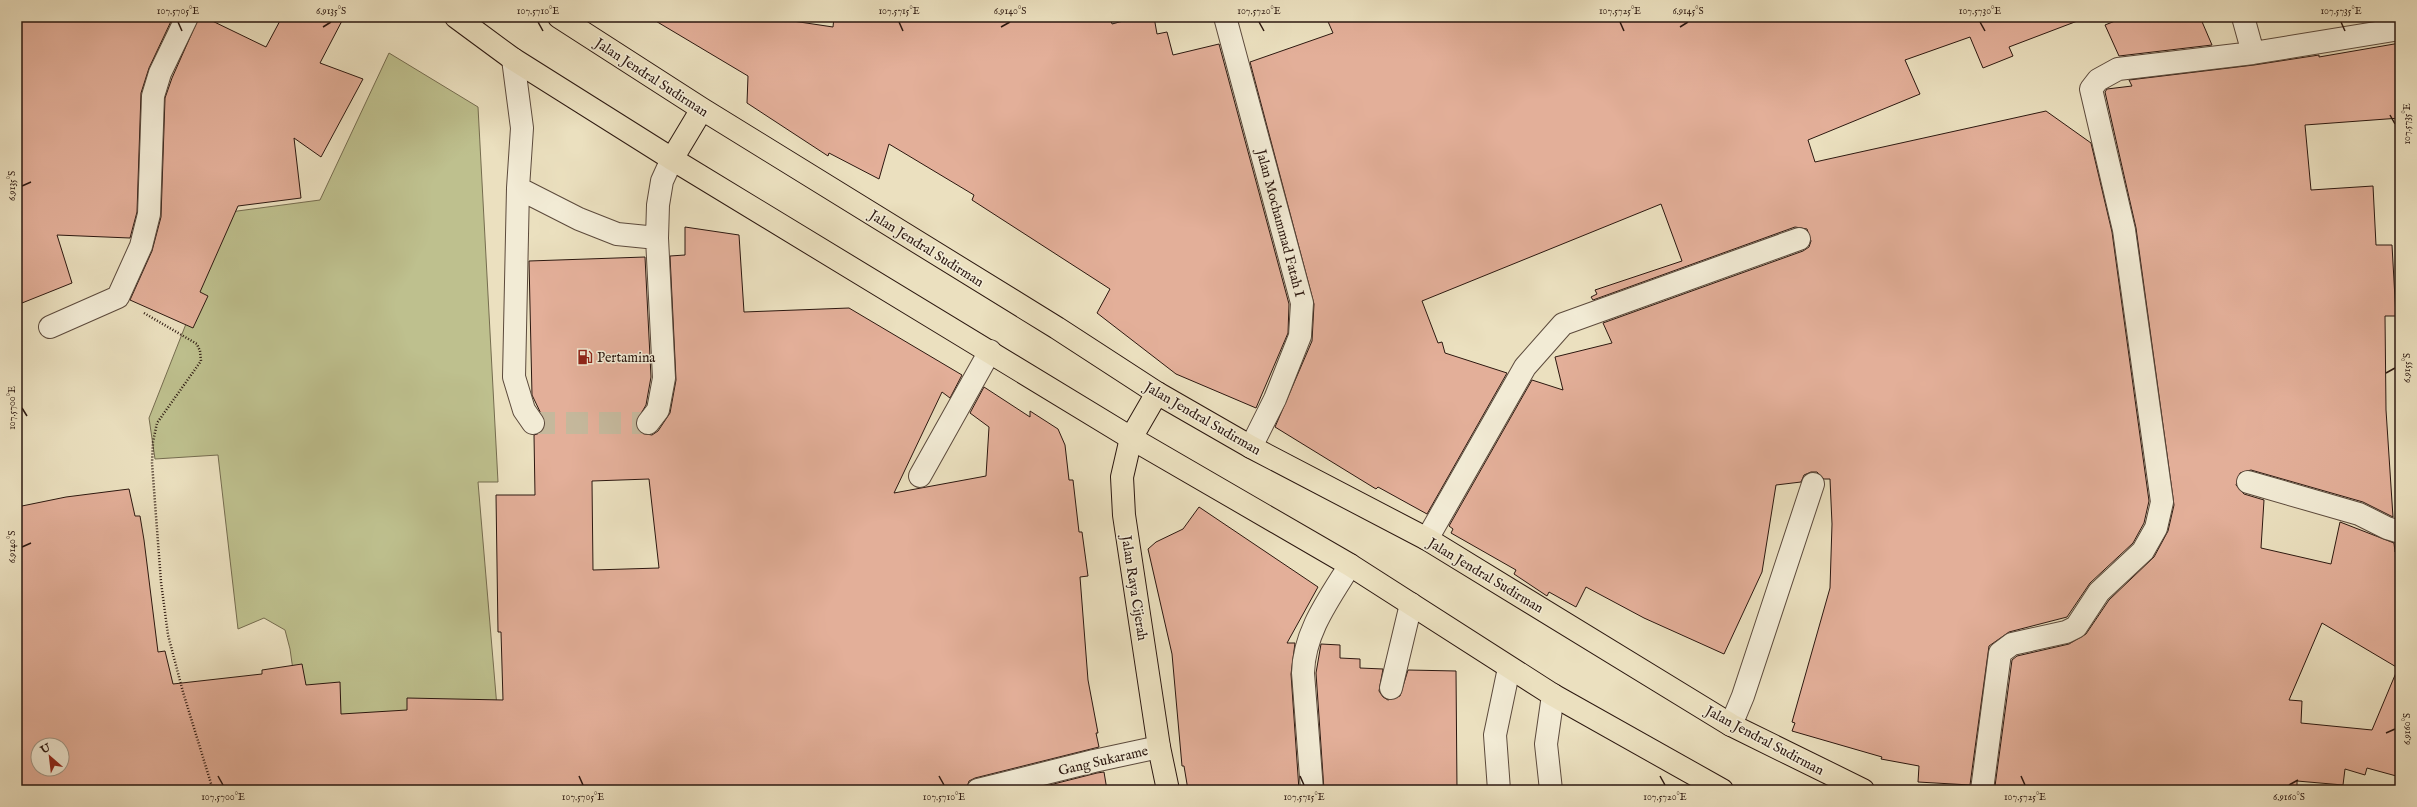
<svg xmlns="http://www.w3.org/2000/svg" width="2417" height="807" viewBox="0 0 2417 807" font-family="'IM FELL English',serif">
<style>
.green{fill:#bec08e;stroke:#756c4f}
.building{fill:#e3af99;stroke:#2c1810;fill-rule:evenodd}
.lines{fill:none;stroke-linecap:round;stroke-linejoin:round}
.minor-tunnel{stroke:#c5b89c;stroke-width:22;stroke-dasharray:22 11;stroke-linecap:butt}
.minor-casing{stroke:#5c4a3c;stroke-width:24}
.major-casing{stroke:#2c1810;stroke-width:24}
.highway-casing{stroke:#2c1810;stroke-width:24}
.path{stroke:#2c1810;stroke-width:2.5;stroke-dasharray:1 2;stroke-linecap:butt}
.minor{stroke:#f2ebd5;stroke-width:22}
.major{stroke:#ebe0bf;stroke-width:22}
.highway{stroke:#ebe0bf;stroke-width:22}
.ticks{fill:none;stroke:#2c1810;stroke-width:1.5}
.labels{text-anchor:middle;stroke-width:3;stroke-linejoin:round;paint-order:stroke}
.street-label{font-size:14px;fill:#2c1810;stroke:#f2ebd5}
.poi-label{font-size:14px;fill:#2c1810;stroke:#f2ebd5;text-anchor:start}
.neatline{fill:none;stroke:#2c1810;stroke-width:1.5}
.ticks-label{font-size:10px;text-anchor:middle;fill:#2c1810}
</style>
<rect width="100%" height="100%" fill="#ebe0bf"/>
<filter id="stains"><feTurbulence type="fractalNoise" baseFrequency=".005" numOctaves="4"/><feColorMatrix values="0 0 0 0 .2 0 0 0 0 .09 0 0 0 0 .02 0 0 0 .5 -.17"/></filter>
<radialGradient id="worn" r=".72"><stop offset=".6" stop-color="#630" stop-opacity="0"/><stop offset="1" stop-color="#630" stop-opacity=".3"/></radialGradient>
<!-- green -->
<path class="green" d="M389,53L478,107L498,482H478L499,731L302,733L290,649L285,630L264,618L238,629L218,455L155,459L149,418L230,212L320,200Z"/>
<!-- building -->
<path class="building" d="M17,17H173L149,68L141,93L137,212L130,238L57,235L72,283L17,305Z
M199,17H204L266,47L282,17H344L320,63L363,79L321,157L294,138L301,198L238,206L200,292L208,296L193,328L130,300L152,251L161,217L165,98L172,78Z
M649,17H766L833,27L834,17H1110L1112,24L1138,17H1154L1157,34L1167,32L1173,55L1219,44L1289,304L1288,333L1256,408L1176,374L1097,313L1110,289L972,200L974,195L889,144L879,179L829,153L828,156L747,103L748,76Z
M1326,17H2080V20L2009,47L2013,56L1983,68L1970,37L1905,60L1920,94L1808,140L1815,162L2046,111L2091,143L2112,232L2149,501L2144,523L2133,543L2090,583L2067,617L2009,632L1989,646L1970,785L1918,782L1919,766L1881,759L1882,757L1792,731L1795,723L1792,722L1830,588L1832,524L1830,479H1824L1817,472H1811L1804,475L1801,482L1776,485L1762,572L1724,654L1644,618L1586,587L1576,607L1549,592L1547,596L1514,574L1516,570L1451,533L1453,529L1449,526L1532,380L1563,390L1555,357L1612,343L1603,323L1803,251L1809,247L1811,241L1807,229L1795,227L1593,300L1591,297L1597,294L1595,290L1682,261L1661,204L1422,301L1438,343L1442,342L1445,353L1507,373L1427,514L1378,487L1376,489L1275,427L1312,341L1314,304L1250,62L1333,33Z
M2125,17H2200L2212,45L2119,56L2105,25Z
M2400,43V118L2305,125L2311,190L2373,186L2376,245H2392L2396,316H2385L2386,410L2393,517L2363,502L2251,470L2240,473L2236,485L2244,494L2264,500L2261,548L2331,564L2340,522L2394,543L2395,552L2400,544V777L2367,768L2365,775L2345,769L2343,785L2297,781V790H2001L2002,787L1995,786L2012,660L2017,656L2069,644L2086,634L2109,600L2154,557L2168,531L2174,505L2136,228L2105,92L2107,89L2132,86L2129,80L2254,65L2319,55V57ZM2322,623L2398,668L2372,730L2301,723L2302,701L2289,700Z
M685,227L739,235L744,312L849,308L962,375L950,398L942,392L894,493L986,476L989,427L970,413L984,387L1030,417V411L1058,429L1065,445L1069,480H1073L1079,532H1082L1088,576L1080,577L1088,680L1098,733H1096L1099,747L975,778L969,781L966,790H17V507L66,497L129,489L135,516H140L144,540L158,652L165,651L173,684L262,674V670L302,664L306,685L340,682L341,714L407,710V698L503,700L501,632H498L496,495H535L534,435L540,433L545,422L532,395L529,261L645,257L651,377L646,405L636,422L640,433L652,435L658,431L670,413L676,380L670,256L685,255ZM649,479L659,568L593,570L592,481ZM38,745H62V769H38Z
M1199,507L1318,587L1287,643H1295L1291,674L1299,790H1188L1184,766H1182L1172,654L1148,549L1156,542L1183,529Z
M1321,644L1340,645V658L1360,659V668L1383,669L1379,691L1383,697L1388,700L1400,696L1408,670L1456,671L1457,790H1324L1316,673Z
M1104,772L1107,790H1030L1097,773Z"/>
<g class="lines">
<!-- minor-tunnel -->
<path class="minor-tunnel" d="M533,423H648"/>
<!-- minor casing -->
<g class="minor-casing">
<path id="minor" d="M1225,17L1302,303L1300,336L1275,399L1251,447
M2243,17L2253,53
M513,59L522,128L518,188L514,377L524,410L533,423
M518,188L579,219L617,234L657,238
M50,327L118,297L141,246L149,214L153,96L160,73L187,17
M648,423L658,410L664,378L657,238L658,205L662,181L672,159
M920,476L990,351
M2248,482L2359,514L2387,528L2400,532
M1427,539L1525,367L1563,324L1799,239
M1391,688L1411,604
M1731,725L1743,696L1813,484
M978,790L1094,761L1159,747
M1312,790L1303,673C1304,632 1329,599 1350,565
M1499,790L1495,735L1509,668
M1551,790L1546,744L1553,695
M1982,790L2000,653L2012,644L2066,632L2076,627L2099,592L2143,551L2156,528L2162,502L2124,230L2091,89L2098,80L2118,69L2253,53L2400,29"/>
</g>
<!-- major casing -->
<g class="major-casing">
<path id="major" d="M1157,393L1131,438L1122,477L1124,515L1159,747L1168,790"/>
</g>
<!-- highway casing -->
<g class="highway-casing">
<path id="highway" d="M456,17L513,59L672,159L1131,438L1350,565L1553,695L1722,790
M559,17L702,109L1057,328L1157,393L1251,447L1427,539L1731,725L1863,790
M672,159L702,109"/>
</g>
<!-- path -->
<path class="path" d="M144,313L197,344L200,351L201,361L157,423L153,442L152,463L161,582L168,635L183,692L213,790"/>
<!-- minor -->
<use href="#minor" class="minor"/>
<!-- major -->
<use href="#major" class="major"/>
<!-- highway -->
<use href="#highway" class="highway"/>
</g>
<!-- ticks -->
<path class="ticks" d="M178,22L182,31M538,22L543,31M899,22L903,31M1259,22L1264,31M1620,22L1624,31M1980,22L1985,31M2341,22L2345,31M323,27L331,22M1001,27L1010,22M1680,27L1688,22M2390,115L2395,124M22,186L31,182M2386,373L2395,368M22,408L27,416M22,547L31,543M2386,733L2395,729M218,776L223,785M579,776L583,785M939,776L944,785M1300,776L1304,785M1660,776L1665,785M2021,776L2025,785M2289,785L2298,780"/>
<!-- icons -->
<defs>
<g id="fuel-bare" transform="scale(1.2)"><path d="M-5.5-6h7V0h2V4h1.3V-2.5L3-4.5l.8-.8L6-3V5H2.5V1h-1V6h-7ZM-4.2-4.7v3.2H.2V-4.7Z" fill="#8f2418" stroke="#f2ebd5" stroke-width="2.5" paint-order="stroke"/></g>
</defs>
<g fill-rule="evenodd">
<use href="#fuel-bare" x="585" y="357"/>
</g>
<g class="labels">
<!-- street labels -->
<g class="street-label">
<text transform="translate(652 77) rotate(33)" y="5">Jalan Jendral Sudirman</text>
<text transform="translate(1281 223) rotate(75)" y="5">Jalan Mochammad Fatah I</text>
<text transform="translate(927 248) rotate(32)" y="5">Jalan Jendral Sudirman</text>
<text transform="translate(1203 418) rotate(30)" y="5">Jalan Jendral Sudirman</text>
<text transform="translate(1486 575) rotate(31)" y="5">Jalan Jendral Sudirman</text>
<text transform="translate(1135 588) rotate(81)" y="5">Jalan Raya Cijerah</text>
<text transform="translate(1765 740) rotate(28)" y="5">Jalan Jendral Sudirman</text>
<text transform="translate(1103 760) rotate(-13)" y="5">Gang Sukarame</text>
</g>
<!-- poi labels -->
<g class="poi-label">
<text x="597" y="362">Pertamina</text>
</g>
</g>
<!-- margin -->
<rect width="2417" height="807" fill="none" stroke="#ebe0bf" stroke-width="44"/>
<!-- north arrow -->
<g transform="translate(50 757) rotate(332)"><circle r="19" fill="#f2ebd5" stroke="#a39786"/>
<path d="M0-3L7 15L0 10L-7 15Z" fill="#8f2418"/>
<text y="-6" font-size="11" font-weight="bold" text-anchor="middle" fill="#2c1810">U</text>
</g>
<rect x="22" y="22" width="2373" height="763" class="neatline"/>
<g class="ticks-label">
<text x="178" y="14">107.5705°E</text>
<text x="331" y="14">6.9135°S</text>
<text x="538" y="14">107.5710°E</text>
<text x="899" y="14">107.5715°E</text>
<text x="1010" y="14">6.9140°S</text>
<text x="1259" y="14">107.5720°E</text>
<text x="1620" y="14">107.5725°E</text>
<text x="1688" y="14">6.9145°S</text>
<text x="1980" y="14">107.5730°E</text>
<text x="2341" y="14">107.5735°E</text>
<text transform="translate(2406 124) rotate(-90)" y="4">107.5735°E</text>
<text transform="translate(11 186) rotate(-90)" y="4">6.9135°S</text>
<text transform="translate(2406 368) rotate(-90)" y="4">6.9155°S</text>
<text transform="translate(11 408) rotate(-90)" y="4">107.5700°E</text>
<text transform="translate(11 547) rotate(-90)" y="4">6.9140°S</text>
<text transform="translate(2406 729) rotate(-90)" y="4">6.9160°S</text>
<text x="223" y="800">107.5700°E</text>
<text x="583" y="800">107.5705°E</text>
<text x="944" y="800">107.5710°E</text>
<text x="1304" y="800">107.5715°E</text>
<text x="1665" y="800">107.5720°E</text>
<text x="2025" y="800">107.5725°E</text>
<text x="2289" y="800">6.9160°S</text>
</g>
<rect width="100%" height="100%" filter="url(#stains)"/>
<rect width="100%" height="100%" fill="url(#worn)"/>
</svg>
